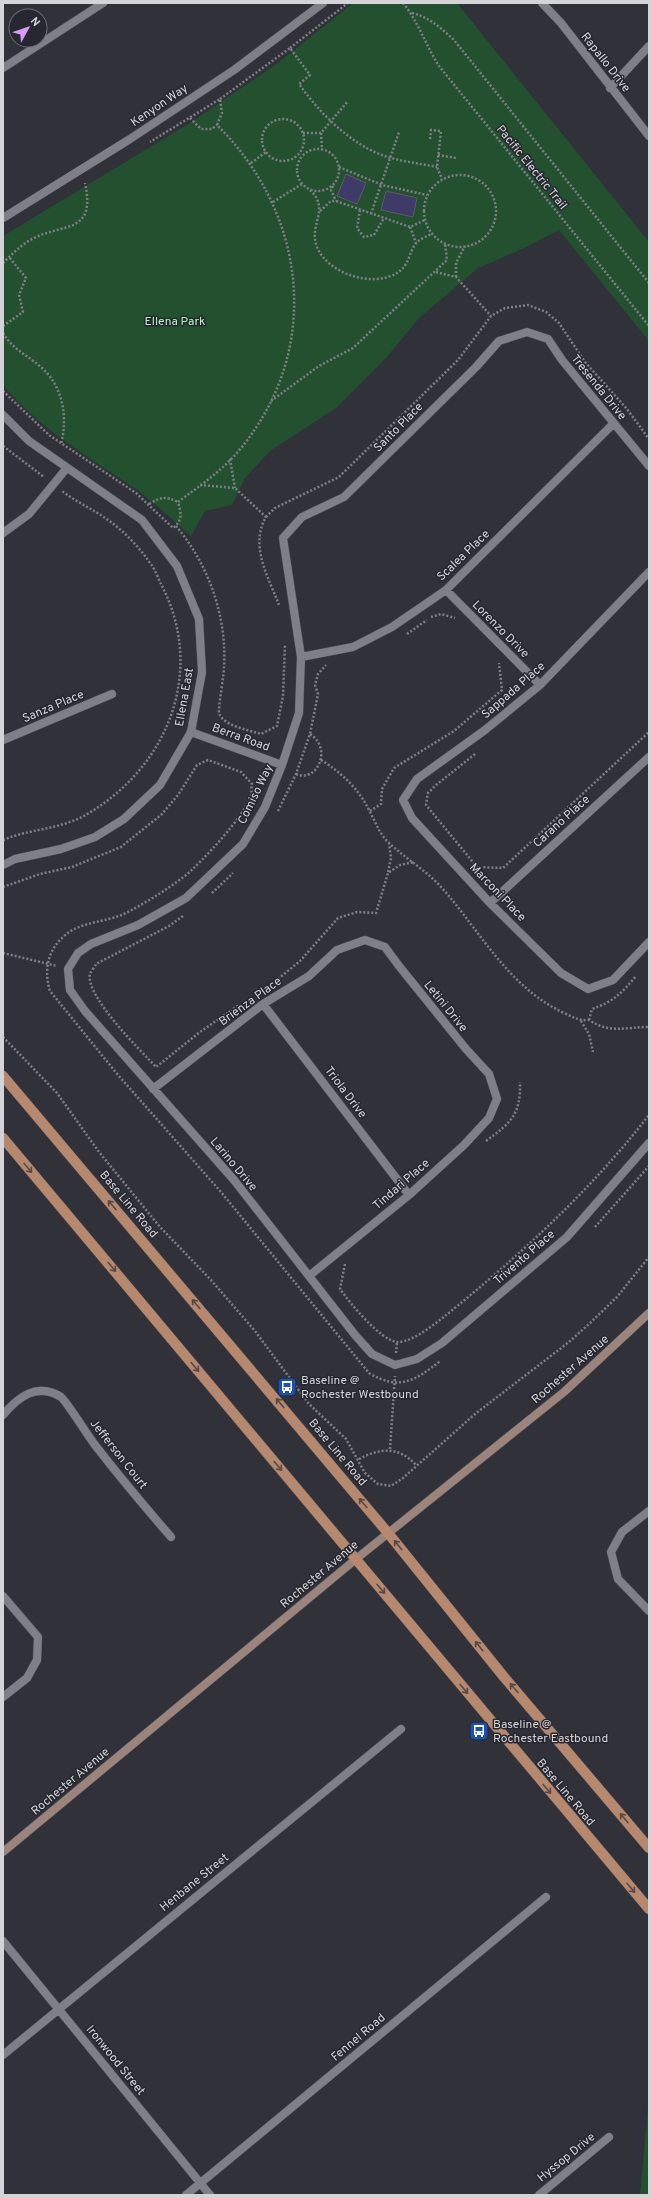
<svg xmlns="http://www.w3.org/2000/svg" width="652" height="2198" viewBox="0 0 652 2198" font-family="Overpass,sans-serif">
<style>
.green{fill:#23502f}
.building{fill:#3e3b68;stroke:#5c5c64}
.lines{fill:none;stroke-linecap:round;stroke-linejoin:round}
.minor-casing{stroke:#4d4d54;stroke-width:9}
.tertiary-casing{stroke:#4d4d54;stroke-width:9}
.secondary-casing{stroke:#4d4d54;stroke-width:9}
.primary-casing{stroke:#4d4d54;stroke-width:11}
.path{stroke:#7f7f86;stroke-width:2.5;stroke-dasharray:2 2;stroke-linecap:butt}
.minor{stroke:#7f7f88;stroke-width:8}
.tertiary{stroke:#7f7f88;stroke-width:8}
.secondary{stroke:#9a847b;stroke-width:8}
.primary{stroke:#b6896e;stroke-width:10}
.oneway{stroke:#594945}
.labels{text-anchor:middle;stroke-width:3;stroke-linejoin:round;paint-order:stroke}
.street-label{font-size:12px;fill:#d3d3d8;stroke:#27272f}
.park-label{font-size:12px;fill:#aef7bd;stroke:#27272f}
.poi-label{font-size:12px;fill:#d3d3d8;stroke:#27272f;text-anchor:start}
</style>
<rect width="100%" height="100%" fill="#313139"/>
<!-- green -->
<path class="green" d="M353,3H457L649,242V341L559,230L522,249L478,268L419,318L386,358L336,408L270,451L245,478L232,505L205,511L191,536C171,519 152,500 130,485C85,455 38,427 3,385V236L190,123L278,63Z
M649,2096V2195H640Z"/>
<!-- building -->
<path class="building" d="M346,174L366,183L357,204L337,196Z
M386,191L417,198L413,217L381,210Z"/>
<g class="lines">
<!-- minor casing -->
<g class="minor-casing">
<path id="minor" d="M542,3L561,23L649,136
M3,68L103,3
M610,88L649,46
M649,466L562,360L548,339L527,332L499,341L476,367L344,497L302,517L283,538L301,657L299,713L282,765L265,807L243,844L186,898L138,925L91,944L78,953L68,969L70,990L85,1011L234,1180L355,1335L372,1354L395,1365L417,1359L442,1343L567,1237L649,1143
M3,533L29,514L66,469
M649,572L540,685L485,730L417,779L403,800L412,818L490,903L561,973L588,989L613,980L649,942
M446,590L540,685
M301,657L353,647L392,627L446,590L613,424
M191,732L282,765
M3,740L112,694
M490,903L649,757
M263,1004L409,1195
M153,1089L263,1004L309,976L337,950L365,940L385,947L399,966L466,1049L489,1074L497,1099L489,1118L464,1145L409,1195L309,1276
M3,1415C18,1397 37,1382 61,1397C67,1402 88,1436 95,1445C119,1476 145,1507 171,1537
M649,1511L622,1532L611,1552L618,1579L649,1611
M3,1596L38,1637L37,1660L27,1678L3,1697
M3,1941L210,2195
M3,2055L401,1729
M186,2195L546,1897
M539,2195L609,2137"/>
</g>
<!-- tertiary casing -->
<g class="tertiary-casing">
<path id="tertiary" d="M3,218L130,139L234,70L323,3
M3,415L29,441L142,520L177,566L199,619L202,672L191,732L160,785L124,819L95,837L61,849L15,859L3,865"/>
</g>
<!-- secondary casing -->
<g class="secondary-casing">
<path id="secondary" d="M3,1852L356,1559L564,1392L649,1313"/>
</g>
<!-- primary casing -->
<g class="primary-casing">
<path id="primary" d="M3,1076L388,1533L504,1677L649,1848
M3,1138L649,1909"/>
</g>
<!-- path -->
<path class="path" d="M403,3C418,21 426,46 439,66L649,326
M412,13C429,17 441,28 454,40L649,283
M290,48L348,3
M220,99L290,48L310,75L299,84C322,116 353,147 391,158C406,162 422,164 437,167
M190,118L201,129H212L217,125
M262 140a21 21 0 1 1 42 0a21 21 0 1 1-42 0Z
M303,133H321L348,101
M321,133L322,150
M430,139L431,130L441,131L437,167L442,179
M297 170a21 21 0 1 1 42 0a21 21 0 1 1-42 0Z
M438,155L456,158
M251,163L266,152
M339,167L382,185L427,195
M424 211a36 36 0 1 1 72 0a36 36 0 1 1-72 0Z
M333,186L331,190L336,201
M310,190C331,210 308,224 317,247C328,274 373,288 397,273C411,264 408,252 417,242C420,239 428,236 433,233
M273,202L302,184
M360,210L357,228L364,237L374,235L384,218
M320,211L331,201H336L410,227L425,220
M371,214L399,132
M410,227L416,243
M3,263C12,254 22,244 34,238C64,223 96,234 85,183
M436,272L456,277L491,316
M456,277V263L465,246
M3,326L23,312L19,295L26,278L9,257
M3,333C13,350 29,356 42,368C63,387 68,417 61,444
M3,391L49,435L136,493L173,528C183,521 181,512 178,502C198,487 219,473 236,454C323,354 309,216 217,125L222,113L220,99L150,142
M271,401L319,366L353,348L447,260L445,243
M3,446L44,477
M230,459L235,488
M200,485L235,488L266,517C249,546 269,578 279,605
M149,504C161,497 165,496 178,502
M266,517L275,508L339,477L458,360L491,316L505,308L528,305L546,312L559,323L585,362L627,409L649,439
M176,526C209,565 227,617 224,667C224,675 218,709 219,713C223,726 249,730 261,734L277,726L283,696L285,644
M431,617L441,614L455,618
M407,634L427,620
M475,754L436,785L428,793L426,805L477,867L503,868L649,732
M321,760C342,773 359,789 370,812C376,823 380,835 389,843C406,859 426,870 442,888C481,932 508,987 564,1013C573,1017 579,1021 589,1020C610,1034 626,1027 649,1027
M296,774C317,783 333,749 310,734
M278,811L296,774L310,734L318,694L315,685L318,674L326,665
M370,811L381,804L382,789L394,768L454,731L502,690L499,663
M3,840C32,828 61,830 89,813C169,765 206,670 161,584C158,578 155,569 150,563C139,547 124,531 108,520C93,509 76,502 62,491
M388,872L391,858L389,843
M3,887L40,874L72,867L121,847L162,814L178,795L197,765L208,760L241,772L252,784C251,787 252,792 251,796C246,814 201,863 186,875C168,889 147,902 126,913C106,923 78,921 62,938C47,952 44,972 50,991L118,1075L221,1192L369,1373C399,1391 415,1381 440,1361
M212,893L233,873
M183,916L169,926L96,964C95,967 91,971 90,974C85,996 141,1051 156,1067L200,1032L239,1005
M3,953L57,966
M278,979L300,961L338,918L357,912L376,913L388,873L400,865L414,862
M589,1020L592,1009C614,1001 621,994 636,976
M581,1021L589,1034L593,1052
M3,1037L57,1093L99,1152L160,1227L211,1280L255,1331L309,1404L346,1439L365,1473L378,1484L385,1485L391,1486L403,1478L475,1414L569,1342L589,1324L617,1297L649,1257
M486,1141C511,1123 521,1114 520,1082
M595,1227L649,1166
M345,1264L340,1289C350,1303 380,1340 397,1342C415,1343 447,1314 461,1303C531,1245 593,1187 649,1115
M396,1353L397,1342
M390,1449L395,1376
M359,1459C380,1448 399,1446 416,1465"/>
<!-- minor -->
<use href="#minor" class="minor"/>
<!-- tertiary -->
<use href="#tertiary" class="tertiary"/>
<!-- secondary -->
<use href="#secondary" class="secondary"/>
<!-- primary -->
<use href="#primary" class="primary"/>
</g>
<!-- one-way arrows -->
<defs><path id="oneway-shaft" d="M-6 0H5M1.5-3L5.5 0L1.5 3" fill="none" stroke-width="1.6" stroke-linecap="round" stroke-linejoin="round"/></defs>
<g class="oneway">
<use href="#oneway-shaft" transform="translate(28 1168) rotate(50)"/>
<use href="#oneway-shaft" transform="translate(112 1205) rotate(-130)"/>
<use href="#oneway-shaft" transform="translate(112 1267) rotate(50)"/>
<use href="#oneway-shaft" transform="translate(196 1304) rotate(-130)"/>
<use href="#oneway-shaft" transform="translate(195 1367) rotate(50)"/>
<use href="#oneway-shaft" transform="translate(280 1403) rotate(-130)"/>
<use href="#oneway-shaft" transform="translate(278 1466) rotate(50)"/>
<use href="#oneway-shaft" transform="translate(363 1503) rotate(-130)"/>
<use href="#oneway-shaft" transform="translate(398 1545) rotate(-129)"/>
<use href="#oneway-shaft" transform="translate(381 1589) rotate(50)"/>
<use href="#oneway-shaft" transform="translate(479 1646) rotate(-129)"/>
<use href="#oneway-shaft" transform="translate(514 1688) rotate(-131)"/>
<use href="#oneway-shaft" transform="translate(464 1689) rotate(50)"/>
<use href="#oneway-shaft" transform="translate(547 1789) rotate(50)"/>
<use href="#oneway-shaft" transform="translate(624 1818) rotate(-130)"/>
<use href="#oneway-shaft" transform="translate(631 1888) rotate(50)"/>
</g>
<!-- icons -->
<defs>
<g id="bus-square" transform="scale(1)"><rect x="-9" y="-9" width="18" height="18" rx="4" fill="#1a4fb4" stroke="#27272f"/><path d="M-5-6H5V4H4V6H2V4H-2V6H-4V4H-5ZM-3.5-4V0h7V-4ZM-3.5 1.2v1.5H-2V1.2ZM2 1.2v1.5H3.5V1.2Z" fill="#fff"/></g>
</defs>
<g fill-rule="evenodd">
<use href="#bus-square" x="287" y="1387"/>
<use href="#bus-square" x="479" y="1731"/>
</g>
<g class="labels">
<!-- street labels -->
<g class="street-label">
<text transform="translate(606 62) rotate(52)" y="4">Rapallo Drive</text>
<text transform="translate(159 105) rotate(-34)" y="4">Kenyon Way</text>
<text transform="translate(532 167) rotate(51)" y="4">Pacific Electric Trail</text>
<text transform="translate(599 387) rotate(51)" y="4">Tresenda Drive</text>
<text transform="translate(398 427) rotate(-45)" y="4">Santo Place</text>
<text transform="translate(463 555) rotate(-44)" y="4">Scalea Place</text>
<text transform="translate(501 629) rotate(45)" y="4">Lorenzo Drive</text>
<text transform="translate(513 690) rotate(-41)" y="4">Sappada Place</text>
<text transform="translate(184 697) rotate(-80)" y="4">Ellena East</text>
<text transform="translate(53 706) rotate(-23)" y="4">Sanza Place</text>
<text transform="translate(241 737) rotate(20)" y="4">Berra Road</text>
<text transform="translate(255 794) rotate(-64)" y="4">Comiso Way</text>
<text transform="translate(561 821) rotate(-42)" y="4">Carano Place</text>
<text transform="translate(498 892) rotate(46)" y="4">Marconi Place</text>
<text transform="translate(250 1001) rotate(-36)" y="4">Brienza Place</text>
<text transform="translate(446 1006) rotate(51)" y="4">Letini Drive</text>
<text transform="translate(346 1092) rotate(53)" y="4">Triola Drive</text>
<text transform="translate(234 1164) rotate(50)" y="4">Larino Drive</text>
<text transform="translate(401 1184) rotate(-41)" y="4">Tindari Place</text>
<text transform="translate(129 1204) rotate(50)" y="4">Base Line Road</text>
<text transform="translate(524 1257) rotate(-41)" y="4">Trivento Place</text>
<text transform="translate(570 1369) rotate(-41)" y="4">Rochester Avenue</text>
<text transform="translate(338 1452) rotate(50)" y="4">Base Line Road</text>
<text transform="translate(119 1454) rotate(52)" y="4">Jefferson Court</text>
<text transform="translate(319 1574) rotate(-40)" y="4">Rochester Avenue</text>
<text transform="translate(70 1781) rotate(-40)" y="4">Rochester Avenue</text>
<text transform="translate(566 1792) rotate(50)" y="4">Base Line Road</text>
<text transform="translate(194 1882) rotate(-39)" y="4">Henbane Street</text>
<text transform="translate(358 2037) rotate(-40)" y="4">Fennel Road</text>
<text transform="translate(116 2060) rotate(51)" y="4">Ironwood Street</text>
<text transform="translate(566 2157) rotate(-39)" y="4">Hyssop Drive</text>
</g>
<!-- park labels -->
<g class="park-label">
<text x="175" y="325">Ellena Park</text>
</g>
<!-- poi labels -->
<g class="poi-label">
<text x="301" y="1384">Baseline @<tspan x="301" dy="14">Rochester Westbound</tspan></text>
<text x="493" y="1728">Baseline @<tspan x="493" dy="14">Rochester Eastbound</tspan></text>
</g>
</g>
<!-- border -->
<rect width="652" height="2198" fill="none" stroke="#d3d3d8" stroke-width="8"/>
<!-- north arrow -->
<g transform="translate(28 28) rotate(50)"><circle r="19" fill="#27272f" stroke="#6c6c73"/>
<path d="M0-3L7 15L0 10L-7 15Z" fill="#da9af6"/>
<text y="-6" font-size="11" font-weight="bold" text-anchor="middle" fill="#d3d3d8">N</text>
</g>
</svg>
